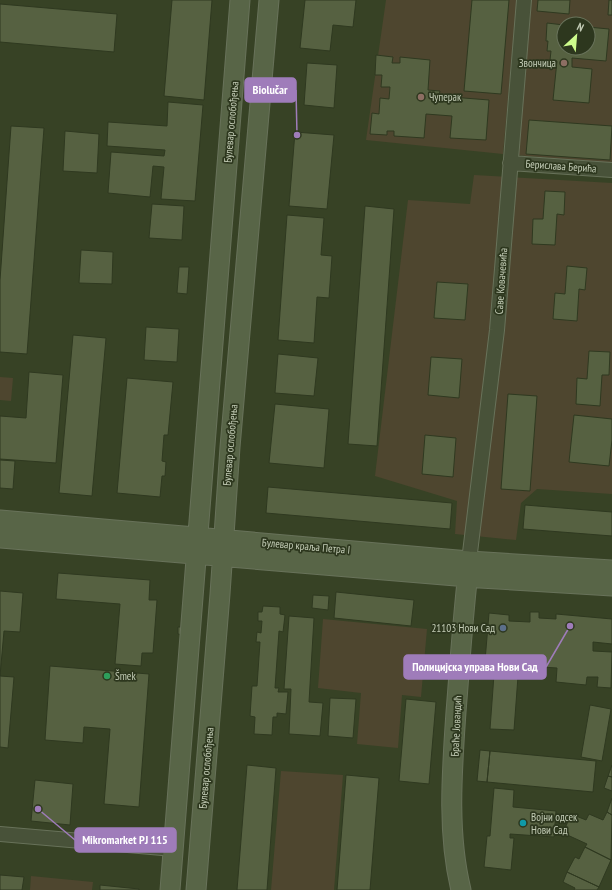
<svg xmlns="http://www.w3.org/2000/svg" width="612" height="890" viewBox="0 0 612 890" font-family="'PT Sans Narrow',sans-serif">
<style>
.green{fill:#4e462f;fill-rule:evenodd}
.building{fill:#566141;stroke:#2f3920}
.lines{fill:none;stroke-linecap:round;stroke-linejoin:round}
.street-casing{stroke:#68725a;stroke-width:16}
.secondary-casing{stroke:#68725a;stroke-width:21}
.street{stroke:#485239;stroke-width:14}
.secondary{stroke:#586547;stroke-width:19}
.education-dot{fill:#8d6e63;stroke:#2d371e;stroke-width:1.5}
.service-dot{fill:#5c6f8a;stroke:#2d371e;stroke-width:1.5}
.leisure-dot{fill:#2e9e5b;stroke:#2d371e;stroke-width:1.5}
.culture-dot{fill:#0f9aa8;stroke:#2d371e;stroke-width:1.5}
.labels{text-anchor:middle;stroke-width:3.5;stroke-linejoin:round;paint-order:stroke}
.poi-label{font-size:11px;fill:#c3ccb6;stroke:#2d371e;text-anchor:start}
.street-label{font-size:11px;fill:#c3ccb6;stroke:#2d371e}
.leader{fill:none;stroke:#9f7cba;stroke-width:1.5}
.callout-dot{fill:#9f7cba;stroke:#2d371e;stroke-width:1.5}
.callout{fill:#9f7cba;stroke:#9f7cba;stroke-width:1.5}
.callout-label{font-size:12px;text-anchor:middle;font-weight:bold;fill:#fff}
</style>
<rect width="100%" height="100%" fill="#374225"/>
<!-- green -->
<path class="green" d="M386,0H517L503,154L366,140Z
M530,0H612V163L515,155ZM564,24H588V48H564Z
M474,175L612,183V494L537,489L521,503L516,540L455,534L457,501L375,476L408,200L470,204Z
M0,377L13,378L11,401L0,400Z
M323,619L427,629L421,697L402,695L398,748L357,744L361,693L318,688Z
M281,771L343,775L334,890H271Z
M31,876L93,882L92,890H30Z"/>
<!-- building -->
<path class="building" d="M172,0H212L204,100L164,96Z
M305,0H356L353,27L333,25L330,51L300,48Z
M472,0H509L501,94L464,91Z
M538,0H570L569,14L537,11Z
M609,0H612V15H608Z
M0,4L117,14L114,52L0,42Z
M547,23L564,25V48H588V27L609,29L606,61L572,58V67L592,69L589,103L553,100L557,61L550,60L551,51H547L548,41H546Z
M376,55L393,57L392,63H400V57L430,60L428,90L440,91L439,96L489,100L486,140L450,138L452,116L426,114L424,138L394,136V131H387V135L370,134L372,113L379,114L380,98L389,99L390,87H381L382,75H375Z
M307,63L337,65L334,108L304,105Z
M168,102L203,105L195,201L161,199L164,167L153,166L150,197L108,193L111,152L164,156L165,150L107,146L108,122L167,126Z
M529,120L612,126L610,160L526,154Z
M11,126L44,128L27,354L0,352V280Z
M65,131L99,134L97,173L63,171Z
M295,132L334,135L327,209L289,206Z
M545,191L565,192L564,215L557,214L555,245L532,244L533,219H543Z
M152,204L184,206L182,240L149,238Z
M365,206L394,209L377,446L348,444Z
M287,215L324,218L321,255L332,256L329,298L317,297L314,343L278,340Z
M81,250L113,252L112,284L79,283Z
M567,266L587,268L585,290L579,289L577,321L553,319L555,293L565,294Z
M179,267H189L187,294L177,293Z
M437,282L468,284L465,320L434,318Z
M146,327L179,329L177,362L144,360Z
M73,335L106,338L92,496L59,493Z
M589,351L610,352L609,375H602L600,406L576,404L577,378L587,379Z
M278,354L318,358L314,396L275,393Z
M431,357L462,359L459,398L428,395Z
M29,372L63,375L56,463L0,459V416L26,418Z
M127,378L173,382L168,435H164L162,461L166,462L165,476H162L160,497L117,493Z
M508,394L537,396L530,491L501,489Z
M275,404L329,409L324,468L269,463Z
M574,415L612,419V440L609,466L569,462Z
M425,435L456,438L453,477L422,474Z
M0,460L15,461L13,489L0,488Z
M268,487L452,503L450,529L266,513Z
M525,505L612,512V536L523,529Z
M58,573L150,580L149,600H157L153,653H142L141,666L115,664L120,604L56,599Z
M0,591L23,593L20,632L4,631L0,676L14,677L8,748L0,747Z
M336,592L414,600L411,626L334,618Z
M313,595L329,596L328,610L312,608Z
M263,606L280,607V614L285,615L283,632L279,631L275,688H279L278,692H288L286,714L277,713V717H273L272,735L254,734L255,717L250,716L252,686H257L260,642H256L257,632L261,633L262,621H258V612H262Z
M530,612H539V618L556,619V614L612,619V644L593,642V651L612,652L611,688L597,687L598,677H587L586,685L556,682L557,668L527,666L528,663H519L514,730L490,729L495,661H485L489,613L509,615V621L530,622Z
M289,616L314,618L309,702L323,703L320,736L289,734L291,689H284Z
M178,627H184L183,635L178,634Z
M50,666L149,674L139,807L104,804L110,729L84,727L83,743L45,740Z
M330,698L356,699L353,738L328,736Z
M406,699L436,702L429,784L399,781Z
M590,705L611,709L602,761L581,757Z
M480,750L490,751L487,782L477,781Z
M490,751L596,761L593,792L487,782Z
M247,765L276,768L267,890H237Z
M612,765V777L608,776Z
M346,775L379,778L370,890H337Z
M608,776L612,777V791L604,788Z
M35,780L73,784L70,825L31,821Z
M494,788L514,790L513,807L556,811L554,837L510,834V838H514L511,870L484,867L487,836H490Z
M612,798V815L607,812Z
M607,812L612,815L611,860L585,847L587,844L563,833L571,814L586,820L589,814L603,820Z
M585,847L611,860L599,887L567,872L575,857L579,859Z
M567,872L599,887L597,890H574L575,888L563,882Z
M0,875L24,877L22,890H0Z
M100,885L139,889V890H100Z"/>
<g class="lines">
<!-- street casing -->
<g class="street-casing">
<path id="street" d="M510,163L612,170
M469,561L497,330L524,0
M0,834L174,849"/>
</g>
<!-- secondary casing -->
<g class="secondary-casing">
<path id="secondary" d="M0,520L469,561L612,570
M0,538L480,578L612,586
M170,890L240,0
M196,890L220,594L230,447L269,0
M461,890C447,833 452,771 456,712C460,663 463,613 469,564"/>
</g>
<!-- street -->
<use href="#street" class="street"/>
<!-- secondary -->
<use href="#secondary" class="secondary"/>
</g>
<!-- markers -->
<g class="education-dot">
<circle cx="564" cy="63" r="4"/>
<circle cx="421" cy="97" r="4"/>
</g>
<circle class="service-dot" cx="503" cy="628" r="4"/>
<circle class="leisure-dot" cx="107" cy="676" r="4"/>
<circle class="culture-dot" cx="523" cy="823" r="4"/>
<g class="labels">
<!-- poi labels -->
<g class="poi-label">
<text x="556" y="67" text-anchor="end">Звончица</text>
<text x="429" y="101">Чуперак</text>
<text x="495" y="632" text-anchor="end">21103 Нови Сад</text>
<text x="115" y="680">Šmek</text>
<text x="531" y="821">Војни одсек<tspan x="531" dy="13">Нови Сад</tspan></text>
</g>
<!-- street labels -->
<g class="street-label">
<text transform="translate(231 122) rotate(-85)" y="4">Булевар ослобођења</text>
<text transform="translate(561 166) rotate(4)" y="4">Берислава Берића</text>
<text transform="translate(501 281) rotate(-86)" y="4">Саве Ковачевића</text>
<text transform="translate(230 445) rotate(-85)" y="4">Булевар ослобођења</text>
<text transform="translate(306 546) rotate(5)" y="4">Булевар краља Петра I</text>
<text transform="translate(456 726) rotate(-87)" y="4">Браће Јовандић</text>
<text transform="translate(206 768) rotate(-85)" y="4">Булевар ослобођења</text>
</g>
</g>
<!-- callouts -->
<path class="leader" d="M297 135L296 90M570 626L546 667M38 809L75 840"/>
<g class="callout-dot">
<circle cx="297" cy="135" r="4"/>
<circle cx="570" cy="626" r="4"/>
<circle cx="38" cy="809" r="4"/>
</g>
<g class="callout">
<rect x="245" y="78" width="51" height="24" rx="4"/>
<rect x="404" y="655" width="142" height="24" rx="4"/>
<rect x="75" y="828" width="101" height="24" rx="4"/>
</g>
<g class="callout-label">
<text x="270" y="94">Biolučar</text>
<text x="475" y="671">Полицијска управа Нови Сад</text>
<text x="125" y="844">Mikromarket PJ 115</text>
</g>
<!-- north arrow -->
<g transform="translate(576 36) rotate(26)"><circle r="19" fill="#2d371e" stroke="#69735b"/>
<path d="M0-3L7 15L0 10L-7 15Z" fill="#cdfb8c"/>
<text y="-6" font-size="11" font-weight="bold" text-anchor="middle" fill="#c3ccb6">N</text>
</g>
</svg>
